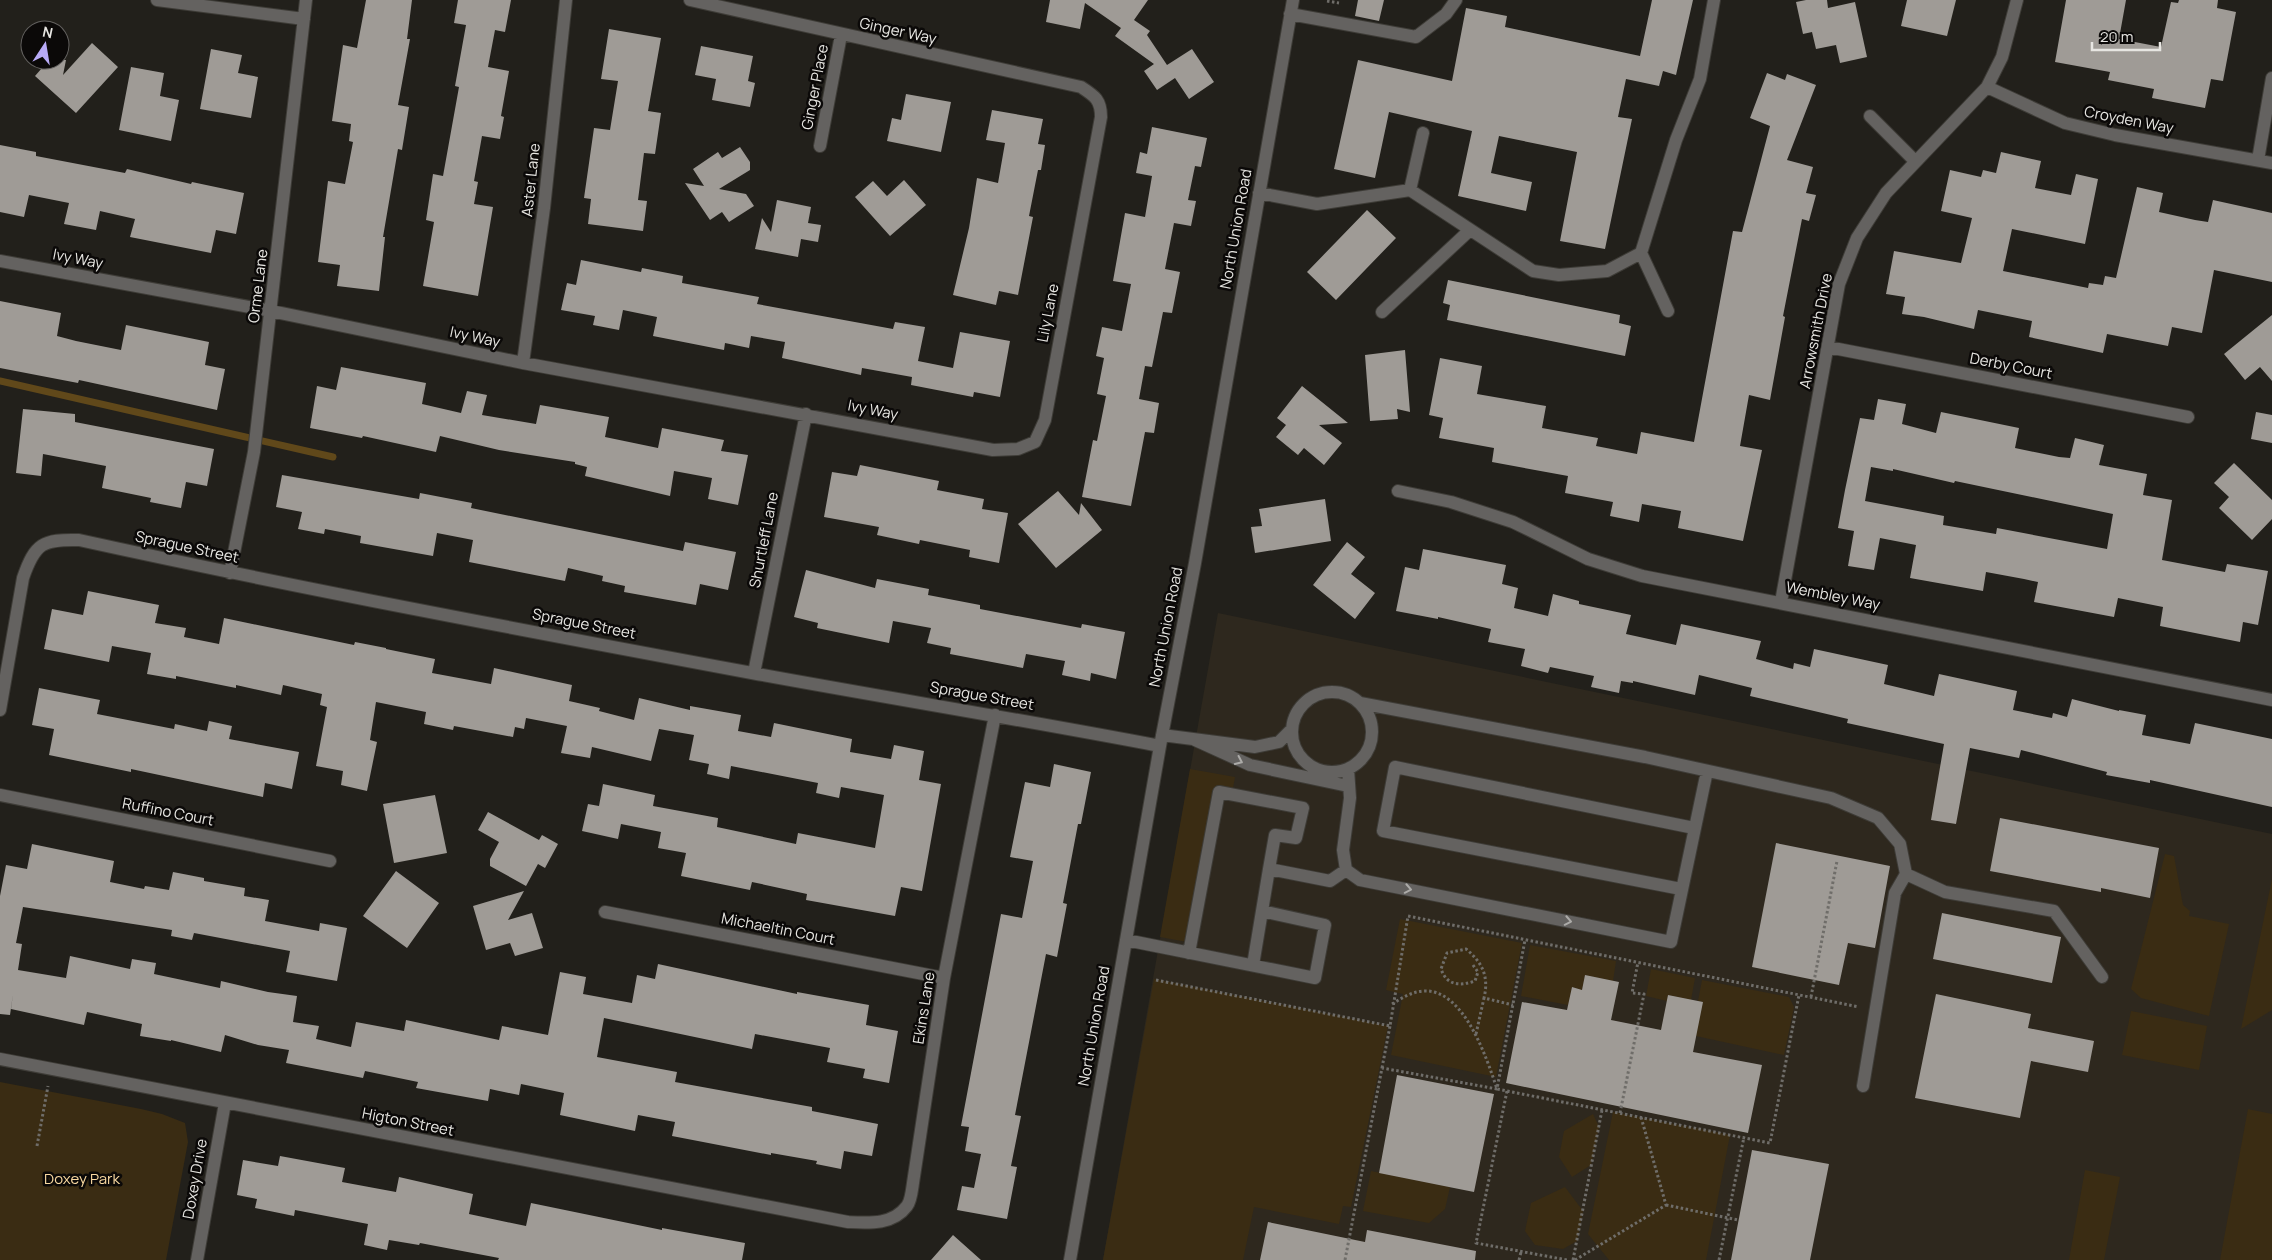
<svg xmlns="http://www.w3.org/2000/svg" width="2272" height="1260" viewBox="0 0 2272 1260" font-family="Manrope,sans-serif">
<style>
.built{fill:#2e281e}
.green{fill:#3a2c13}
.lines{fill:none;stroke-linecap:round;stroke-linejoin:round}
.stream{stroke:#60481a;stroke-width:7}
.building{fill:#9f9b96;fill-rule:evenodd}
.minor-casing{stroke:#3e3c37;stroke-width:14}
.path{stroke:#6f6d69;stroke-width:3;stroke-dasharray:2.5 2.5;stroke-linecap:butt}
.minor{stroke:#646260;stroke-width:12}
.oneway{stroke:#acaba8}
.labels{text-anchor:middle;stroke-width:5;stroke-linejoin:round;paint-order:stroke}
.street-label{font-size:15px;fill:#e7e6e2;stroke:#0b0908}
.park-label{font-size:15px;fill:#f9d9a1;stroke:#0b0908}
</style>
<rect width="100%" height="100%" fill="#22201b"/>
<!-- built -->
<path class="built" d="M1218,613L2272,834V1260H1103Z"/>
<!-- green -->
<path class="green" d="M1190,769L1235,777L1231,799L1214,796L1187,942L1160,937Z
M2165,854L2174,856L2183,905L2190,911L2189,916L2229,924L2209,1016L2141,998L2131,989Z
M2272,879V1010L2241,1029Z
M1400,919L1522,943L1496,1077L1391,1055L1403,994L1386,990Z
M1530,945L1616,961L1613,981L1585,975L1582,990L1572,987L1568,1005L1521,996Z
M1651,969L1695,978L1691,1000L1668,995L1667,1001L1646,996Z
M1154,979L1388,1026L1351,1207L1343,1206L1339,1224L1254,1207L1243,1260H1103Z
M1702,980L1789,997L1794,1007L1784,1055L1696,1036L1703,1002L1698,1001Z
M2131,1011L2207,1026L2199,1070L2122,1055Z
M0,1082L141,1109L162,1114L185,1123L188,1142L166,1260H0Z
M2248,1109L2272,1114V1260H2220Z
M1613,1112L1730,1135L1706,1260H1609L1588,1234Z
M1593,1114L1599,1127L1591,1165L1572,1177L1559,1157L1564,1131Z
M2085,1170L2120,1177L2104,1260H2069Z
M1371,1171L1450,1187L1445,1209L1429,1223L1363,1211Z
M1565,1187L1583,1211L1577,1241L1563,1249L1535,1245L1525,1231L1531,1203Z"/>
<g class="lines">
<!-- stream -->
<path class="stream" d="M0,381L333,457"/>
</g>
<!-- building -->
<path class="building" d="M366,0H412L407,39H410L398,105L409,107L402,150L398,149L383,237H385L379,291L337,286L340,265L318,262L328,181L345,184L353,142L349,141L351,124L332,121L343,45L357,48Z
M458,0H511L505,32L495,30L488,67L509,71L501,116L504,117L500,139L482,136L474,181L478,182L474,204L493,207L478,296L423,286L434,222L426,220L433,174L443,176L459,87L455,86L466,25L454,23Z
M1050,0H1148L1134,20L1150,31L1147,35L1167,65L1192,49L1214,82L1189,99L1175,78L1157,90L1144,71L1154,64L1115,36L1121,28L1085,3L1080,29L1046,22Z
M1358,0H1384L1379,21L1355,16Z
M1652,0H1693L1676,75L1663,71L1659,86L1626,79L1618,117L1632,119L1605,249L1560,241L1577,152L1499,136L1491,173L1532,182L1526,211L1458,196L1472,131L1389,112L1375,178L1334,169L1358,60L1452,81L1466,8L1507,16L1505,27L1640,56Z
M1806,0H1827L1828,8L1855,2L1867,57L1840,63L1836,45L1816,49L1812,32L1803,34L1796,2Z
M1907,0H1956L1947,36L1901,26Z
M2066,0H2126L2119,39L2161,47L2171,2L2178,3L2179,0H2218L2217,8L2236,12L2223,81L2211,79L2205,108L2152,98L2154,89L2108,80L2110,72L2055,62Z
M609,29L661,38L648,111L661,113L655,154L644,153L638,200L647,201L643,231L588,224L591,199L584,198L594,128L610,130L618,81L601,79Z
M92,43L118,67L76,113L35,76L49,60H66L63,75Z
M701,46L753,56L748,81L755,83L750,107L712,100L716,79L695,75Z
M211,49L242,55L238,73L258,77L251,118L200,109Z
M131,67L164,73L160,96L179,100L171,141L119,130Z
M1767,73L1785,80L1787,74L1816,85L1787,160L1813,167L1806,193L1816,195L1809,221L1802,219L1783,316L1785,317L1770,400L1749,395L1740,446L1762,450L1743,541L1678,528L1681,511L1642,504L1639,522L1610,516L1613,502L1565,493L1568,476L1492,462L1494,448L1439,438L1443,418L1429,415L1440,358L1482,366L1477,394L1546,406L1542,428L1598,438L1596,446L1637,454L1641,432L1694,442L1733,231L1742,232L1770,126L1750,118Z
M906,94L951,102L941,152L887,141L892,118L901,120Z
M992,110L1043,119L1038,144L1045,145L1041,170H1038L1029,216L1033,217L1018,295L999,291L996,305L953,295L969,228L977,178L998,183L1005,143L986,140Z
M1152,127L1207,138L1201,167L1195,166L1188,200L1196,201L1191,226L1174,223L1165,269L1180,272L1172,313L1163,312L1152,367L1145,366L1139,399L1159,403L1154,433L1145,432L1131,506L1082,497L1093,440L1097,441L1106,396L1097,394L1104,358L1096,356L1102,327L1122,331L1131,284L1113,281L1125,213L1145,217L1152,176L1136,173L1140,152L1147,154Z
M0,145L36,152V156L125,173L127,169L191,184L192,182L244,193L236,234L216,230L211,253L130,237L135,219L100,211L96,230L64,224L69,203L29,195L24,217L0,212Z
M740,147L750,162V170L719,189L746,194L754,206L729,222L722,212L710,220L685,183L704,186L693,169L718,152L722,158Z
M2001,152L2041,161L2035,188L2071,195L2076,174L2098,179L2085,244L2012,229L2003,271L2088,288L2089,283L2103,285L2105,276L2116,278L2137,187L2163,193L2159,212L2195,220L2208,222L2213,200L2272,213V282L2214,270L2202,333L2172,327L2168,346L2107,334L2103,353L2029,337L2032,321L1978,310L1974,329L1924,317L1902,314L1905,297L1886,294L1894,251L1961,263L1972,218L1941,211L1950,170L1981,177L1983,170L1996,173Z
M904,180L926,205L890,236L855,197L873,181L887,196Z
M777,200L811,207L808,223L821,225L818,242L801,239L798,257L755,249L762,218L771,232Z
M1367,210L1396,238L1336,300L1307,272Z
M581,260L641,272L642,268L683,276L682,283L759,297L757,304L893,329L895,322L925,327L918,361L953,368L960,332L1010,341L1000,397L974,392L973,397L911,385L912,377L862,368L861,375L782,358L785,342L751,336L749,348L725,343L724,350L653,336L657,317L623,310L619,330L593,325L595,316L561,310L567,283L576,285Z
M1448,280L1620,315L1619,323L1631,326L1625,356L1447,320L1450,305L1443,303Z
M0,301L61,313L57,336L76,341L121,350L126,325L209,342L205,365L225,369L217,410L79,380L78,383L0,368Z
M2272,315V381L2260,367L2245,380L2224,354Z
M1405,350L1410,412L1397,409L1398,419L1370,421L1365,355Z
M341,367L426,383L422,404L461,413L467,391L487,395L482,415L536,424L540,405L609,417L605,437L658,448L662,428L724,440L721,451L748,455L738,505L708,499L712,478L674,471L670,496L585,476L587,467L575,464V462L499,450L440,436L436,452L363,436L362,438L310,428L317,386L336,390Z
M1302,386L1348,423L1319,425L1342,443L1324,465L1304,448L1298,455L1276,437L1286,425L1277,418Z
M1878,399L1906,404L1902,424L1936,433L1941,412L2019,428L2015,448L2059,457L2070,458L2075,438L2104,445L2099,465L2147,474L2143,495L2172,500L2162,560L2225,572L2227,564L2268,571L2258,625L2243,622L2240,642L2160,626L2163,607L2118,598L2114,617L2034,602L2038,582L2024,579L1986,572L1983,591L1910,578L1916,545L1880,538L1874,570L1848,566L1854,531L1838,528L1845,490L1860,418L1874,420ZM1871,467L1893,471V469L1954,483L1955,481L2113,514L2107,549L1997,528L1996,534L1943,525L1944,516L1865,501Z
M23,409L75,414V422L214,449L207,486L186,482L181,508L150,502L151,498L102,488L106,466L43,454L41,476L16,473Z
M2256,412L2272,415V443L2251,439Z
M2234,463L2272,500V519L2252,540L2219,508L2229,497L2214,483Z
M860,465L939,481L937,490L984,499L982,509L1008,513L999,563L969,557L970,550L920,540L919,544L877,535L879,527L824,517L832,472L857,476Z
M282,475L419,499L420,493L472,503L471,508L683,551L685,542L736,552L728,590L700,584L696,605L624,592L625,586L602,581L603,576L568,568L565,581L469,562L473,540L437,533L433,556L360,543L361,536L325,529L324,534L298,529L302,512L276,507Z
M1058,491L1079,515L1081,503L1102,530L1056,568L1018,524Z
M1325,499L1331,541L1255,553L1251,527L1262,526L1259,509Z
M1347,542L1365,557L1351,574L1375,593L1355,619L1313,585Z
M1423,549L1506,565L1502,584L1518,588L1514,608L1548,616L1553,594L1579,601V604L1631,615L1626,634L1676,645L1681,624L1761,641L1756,659L1793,669L1794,663L1810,667L1814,649L1888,665L1884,684L1934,696L1939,674L2017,691L2013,710L2052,718L2053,713L2067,717L2072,699L2119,711V710L2146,715L2142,735L2190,744L2195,723L2272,739V807L2150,780V783L2106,775L2107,772L2021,750L2019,758L1970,748L1956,824L1931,820L1944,744L1847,723L1848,719L1750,696L1752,688L1699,675L1695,695L1633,681V683L1621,681L1619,693L1591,687L1594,676L1550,667L1548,673L1521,666L1525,649L1488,642L1491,629L1438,617V619L1396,611L1405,567L1419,570Z
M806,570L875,588L877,579L929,589L928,595L980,605V609L1081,628L1082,624L1125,632L1116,679L1091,673L1090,681L1062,675L1065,661L1026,654L1023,668L950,654L951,648L927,643L931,628L893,621L889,643L817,628L818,623L794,617Z
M88,591L159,605L155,623L186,628L184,637L219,644L224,618L354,645L355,642L386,648V649L435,659L432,673L491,684L494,668L572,685L569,701L600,708L599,711L634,720L639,698L690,710V706L741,715L738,731L771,737L774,723L852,739L850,752L891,759L894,745L924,751L919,780L941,784L922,891L901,887L895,916L806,900L807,894L752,882L750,890L681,876L686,853L658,848L661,832L621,824L618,839L582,831L588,804L599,806L603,784L655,795L653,806L718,818L717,827L796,844L798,833L875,848L884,795L841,787L839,798L816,793L818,783L731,766L729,779L707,774L709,764L689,760L694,735L659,729L651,761L592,747L590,758L561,753L567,726L526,718L524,729L515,727L513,737L454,726L453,730L424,724L426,712L376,702L370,740L377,742L367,791L341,785L343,771L316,766L327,707L320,705L322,694L283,685L281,695L236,685V688L176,676V679L147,674L151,653L112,646L109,662L44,649L52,609L83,615Z
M39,688L100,700L97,714L174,729L175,724L207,731L209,721L232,726L229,739L299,752L292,789L265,783L263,797L131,769V772L49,755L54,729L32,725Z
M1054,764L1091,772L1081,824H1078L1063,903L1067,904L1057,957L1046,954L1015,1115L1021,1116L1011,1166L1017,1167L1007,1219L957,1210L962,1186L974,1188L981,1154L965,1151L969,1127L961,1126L1001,914L1022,918L1033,861L1010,857L1025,782L1050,787Z
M435,795L447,853L394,863L383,804Z
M488,812L539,840L542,835L558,844L545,868L538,864L526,886L490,866V859L499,842L478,830Z
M2000,818L2159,848L2150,898L2101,888V892L1990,871Z
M1776,843L1890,866L1875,948L1848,943L1839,985L1752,967Z
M32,844L114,861L110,882L144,889L145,886L169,890L173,872L204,878V881L245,888L244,896L269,900L265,921L319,931L320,923L347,928L337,981L286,972L290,951L194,933L192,940L171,936L172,930L23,907L16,943L22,944L18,970L66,978L70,956L130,969L132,959L156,963L154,974L220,988L221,981L268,992L297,996L293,1022L319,1026L316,1039L351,1047L356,1022L404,1031L406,1020L499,1040L502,1026L548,1035L560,972L586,977L583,994L632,1003L637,975L655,979L658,964L797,994V992L869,1005L866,1025L898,1031L889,1083L863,1078L865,1069L827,1062L830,1048L755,1034L752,1049L604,1018L597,1057L677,1072L675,1082L812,1107V1111L878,1124L872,1156L844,1151L841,1169L816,1164L817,1161L771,1153V1155L672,1136L675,1122L638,1115L635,1131L560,1115L564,1093L521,1084L519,1095L490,1089L488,1101L416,1088L418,1082L365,1071L363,1078L286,1063L289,1050L258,1045L225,1035L221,1052L171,1040V1041L140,1036L142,1024L87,1012L84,1025L11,1009L13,994L10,1015L0,1014V896L6,865L27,869Z
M396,871L439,903L407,948L363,916Z
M524,891L508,920L532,913L543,948L515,956L510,943L486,950L473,906Z
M1942,913L2061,937L2052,983L1933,959Z
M1585,975L1619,982L1611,1020L1661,1030L1668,995L1703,1002L1693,1052L1762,1065L1748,1133L1506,1083L1522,1002L1567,1010L1572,987L1582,990Z
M1936,994L2031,1014L2028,1028L2094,1041L2088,1072L2031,1061L2020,1118L1915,1098Z
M1397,1075L1494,1094L1474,1192L1379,1173Z
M1752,1150L1829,1164L1810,1260H1731Z
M280,1156L345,1168L342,1182L396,1192L399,1177L473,1194L469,1214L526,1226L531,1203L662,1230V1228L745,1243L742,1260H498L499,1258L420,1243L419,1245L389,1240L387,1250L364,1245L368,1224L295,1210L294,1216L255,1208L257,1199L237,1195L243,1160L278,1166Z
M1268,1222L1365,1242L1367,1230L1476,1251L1475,1260H1260Z
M953,1235L981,1260H931Z"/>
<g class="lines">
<!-- minor casing -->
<g class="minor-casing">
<path id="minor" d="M157,0L304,19
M1290,14L1416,37L1446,14L1456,0
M1987,87L2065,123L2115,135L2272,163
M1870,116L1915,161
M820,146L841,35
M2258,160L2272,78
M1410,190L1423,133
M1259,193L1317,204L1410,190L1533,271L1559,275L1607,271L1641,253L1676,140L1700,79L1714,0
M1641,253L1668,311
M0,261L271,311L523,363L993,450L1018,449L1035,442L1045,420L1101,117C1101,100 1095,96 1081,87L690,0
M1382,312L1470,230
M1828,347L2188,417
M523,363L544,208L566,0
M1398,491L1451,502L1513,522L1588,559L1642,576L2272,700
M230,573L254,452L306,0
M1781,602L1839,284L1857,238L1886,193L1987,87L2002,57L2017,0
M754,673L806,414
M1292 732a40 40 0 1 1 80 0a40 40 0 1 1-80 0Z
M1360,703L1645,757L1831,798L1878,818L1900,844L1906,874L1895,893L1863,1086
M0,710L23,578C35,543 43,539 79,540C302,589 527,631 752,673C888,698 1024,720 1160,746
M1162,735L1255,747L1279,742L1291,730
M1195,740L1250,765L1348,786
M1348,769L1350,798L1343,850L1346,870L1360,880L1671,942L1707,771
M0,795L330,861
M1906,874L1945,892L2054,911L2102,977
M1681,889L1383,831L1395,767L1694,828
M605,912L944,978
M1126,940L1315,978L1325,925L1262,911L1269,869L1330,881L1346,870
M1189,953L1219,792L1303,808L1296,838L1275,835L1269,869
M1253,965L1262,911
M0,1059L848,1222C869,1223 893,1225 907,1206C911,1201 912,1190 913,1183L944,978L995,715
M197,1260L225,1103
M1070,1260L1160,746L1195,563L1293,0"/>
</g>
<!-- path -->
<path class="path" d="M1327,1L1339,3
M1473,965L1478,972L1475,981C1460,986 1447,986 1441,969L1447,953L1466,949C1483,963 1489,977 1484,998
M1156,980L1390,1026L1408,916L1859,1007
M1811,997L1837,861
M1392,1004C1402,998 1411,992 1423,991C1464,988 1487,1059 1497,1089L1770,1143L1799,995
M1476,1034L1484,998L1513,1005
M1382,1068L1390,1026
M1507,1091L1476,1243L1567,1260
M1620,1113L1644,994L1632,993L1638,962
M37,1146L48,1086
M1666,1205L1738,1220
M1345,1260L1382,1068L1497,1089L1525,940
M1519,1260L1521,1252
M1573,1260L1602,1110
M1575,1260L1666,1205L1641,1117
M1719,1260L1744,1137"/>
<!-- minor -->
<use href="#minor" class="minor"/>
</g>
<!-- one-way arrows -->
<defs><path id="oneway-chevron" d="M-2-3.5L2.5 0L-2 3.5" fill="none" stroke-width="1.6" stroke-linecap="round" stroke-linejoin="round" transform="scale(1.25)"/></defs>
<g class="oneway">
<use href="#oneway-chevron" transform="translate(1239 761) rotate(25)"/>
<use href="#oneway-chevron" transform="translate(1408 889) rotate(11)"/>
<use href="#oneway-chevron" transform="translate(1568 921) rotate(11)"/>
</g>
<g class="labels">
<!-- street labels -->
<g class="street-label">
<text transform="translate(898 31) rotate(12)" y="5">Ginger Way</text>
<text transform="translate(815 87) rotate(-79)" y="5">Ginger Place</text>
<text transform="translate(2129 120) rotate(11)" y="5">Croyden Way</text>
<text transform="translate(531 180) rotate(-84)" y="5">Aster Lane</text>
<text transform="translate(1236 229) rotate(-80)" y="5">North Union Road</text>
<text transform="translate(78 259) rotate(11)" y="5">Ivy Way</text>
<text transform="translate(258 286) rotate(-83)" y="5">Orme Lane</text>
<text transform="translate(1048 313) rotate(-79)" y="5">Lily Lane</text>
<text transform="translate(1816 331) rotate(-79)" y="5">Arrowsmith Drive</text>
<text transform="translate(475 337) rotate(12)" y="5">Ivy Way</text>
<text transform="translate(2011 366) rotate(11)" y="5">Derby Court</text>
<text transform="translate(873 410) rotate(11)" y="5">Ivy Way</text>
<text transform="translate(764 540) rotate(-79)" y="5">Shurtleff Lane</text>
<text transform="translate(187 547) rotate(12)" y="5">Sprague Street</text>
<text transform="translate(1833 596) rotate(11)" y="5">Wembley Way</text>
<text transform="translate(584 624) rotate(11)" y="5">Sprague Street</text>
<text transform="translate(1166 627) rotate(-79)" y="5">North Union Road</text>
<text transform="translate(982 696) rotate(10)" y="5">Sprague Street</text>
<text transform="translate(168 812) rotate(11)" y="5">Ruffino Court</text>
<text transform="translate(778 929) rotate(11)" y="5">Michaeltin Court</text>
<text transform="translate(924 1008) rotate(-81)" y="5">Ekins Lane</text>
<text transform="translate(1094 1026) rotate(-80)" y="5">North Union Road</text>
<text transform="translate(408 1122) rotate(11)" y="5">Higton Street</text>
<text transform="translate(195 1179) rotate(-80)" y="5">Doxey Drive</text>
</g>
<!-- park labels -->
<g class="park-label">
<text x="82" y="1184">Doxey Park</text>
</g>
</g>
<!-- north arrow -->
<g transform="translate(45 45) rotate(12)"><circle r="24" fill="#0b0908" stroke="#63615f"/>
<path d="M0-4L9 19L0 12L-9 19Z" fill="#b8abf7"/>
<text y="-8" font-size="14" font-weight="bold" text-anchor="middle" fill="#e7e6e2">N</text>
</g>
<!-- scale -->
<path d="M2092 42v8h68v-8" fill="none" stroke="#e7e6e2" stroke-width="2.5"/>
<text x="2100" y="42" font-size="15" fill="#e7e6e2" stroke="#0b0908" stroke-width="4" paint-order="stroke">20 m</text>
</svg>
